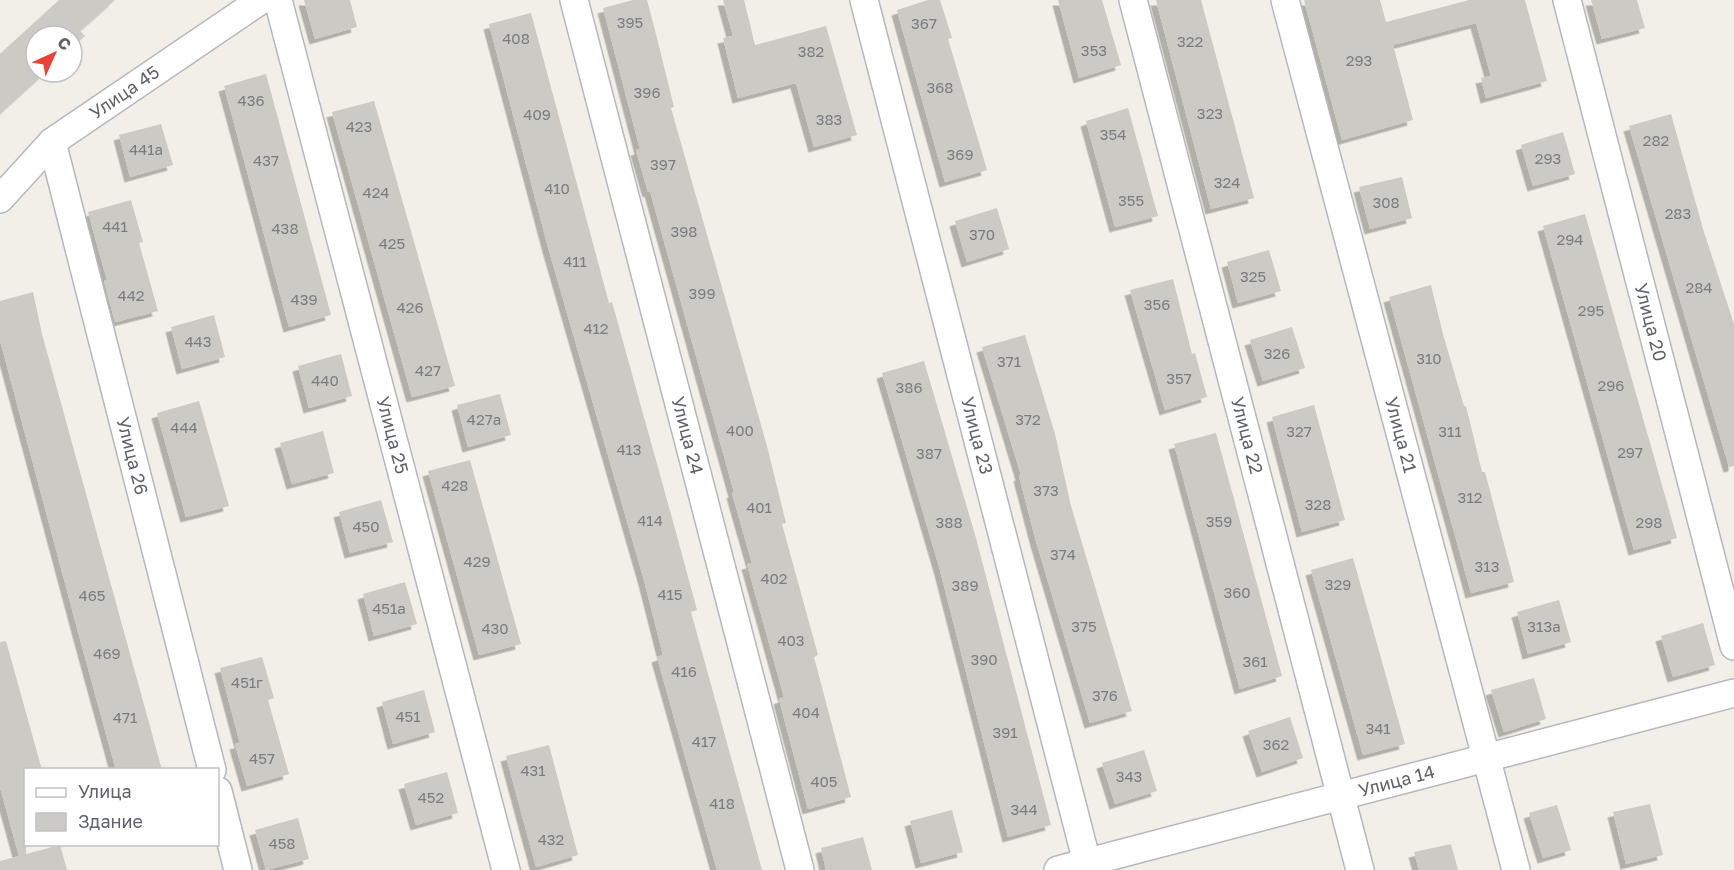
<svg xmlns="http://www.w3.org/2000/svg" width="1734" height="870" viewBox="0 0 1734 870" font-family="'Golos Text',sans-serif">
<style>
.building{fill:#cccac5;filter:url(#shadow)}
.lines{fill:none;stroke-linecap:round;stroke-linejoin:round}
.street-casing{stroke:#b5b8bc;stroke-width:30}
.street{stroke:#fff;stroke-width:27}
.labels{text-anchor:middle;stroke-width:6;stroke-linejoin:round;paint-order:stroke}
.number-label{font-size:15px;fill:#7a7d7f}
.street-label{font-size:18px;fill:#5f6368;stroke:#fff}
</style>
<defs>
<filter id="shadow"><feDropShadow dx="-5.5" dy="5.5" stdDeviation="0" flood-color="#0004"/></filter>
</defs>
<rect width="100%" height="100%" fill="#f1efe8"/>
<!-- building -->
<path class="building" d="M59,0H115L80,31L85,36L72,48V36H36V72H46L0,114V54Z
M304,0H350L357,27L315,39Z
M633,0H647L657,38L674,107L671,108L767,446L786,523L782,524L818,655L814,657L851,797L808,809L779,699L784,697L747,564L752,563L732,493L734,492L650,191L648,192L636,150L640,149L603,8Z
M723,0H744L755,45L826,26L857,135L814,147L796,83L738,98L723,38L733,36Z
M928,0H940L952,38L948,39L987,170L945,182L897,10Z
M1058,0H1102L1121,65L1079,78Z
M1156,0H1201L1254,198L1211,209Z
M1304,0H1380L1386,22L1469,0H1525L1547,81L1486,98L1481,78L1491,76L1476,23L1393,45L1413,120L1342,140Z
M1591,0H1637L1645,28L1602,39Z
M531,13L609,303L612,302L677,536L697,610L691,612L762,870H717L657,657L663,655L644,580L548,247L489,24Z
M266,74L331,315L289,327L224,86Z
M374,101L455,386L412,397L332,112Z
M1128,108L1158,216L1115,227L1086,121Z
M1671,114L1703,229L1734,324V466L1729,467L1629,126Z
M161,124L173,165L130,177L119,135Z
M1563,132L1575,174L1533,186L1521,145Z
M1402,177L1412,218L1370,229L1359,187Z
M131,200L143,242L139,243L158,311L115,322L104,281L107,280L88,212Z
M997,208L1009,249L967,262L955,221Z
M1585,214L1677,538L1634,550L1543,226Z
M1269,250L1281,291L1238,303L1227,262Z
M1173,279L1192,354L1195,353L1207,397L1165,410L1130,290Z
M1431,285L1443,334L1464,406H1466L1482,472H1485L1514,582L1471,593L1389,297Z
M33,292L42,334L162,770H116L80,639L0,340V301Z
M214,315L225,357L182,369L171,327Z
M1292,327L1305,368L1263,381L1250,340Z
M1025,335L1055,434L1071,506L1132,711L1090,723L1036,541L1019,476L1021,475L982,347Z
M341,354L352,396L309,408L298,366Z
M924,361L976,538L1051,825L1008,837L940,570L882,373Z
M500,394L511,435L468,447L457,405Z
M199,401L229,506L186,517L157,413Z
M1314,405L1345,520L1302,532L1272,417Z
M323,431L334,473L292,484L280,443Z
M1216,433L1282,676L1240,689L1174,444Z
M470,460L521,644L479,655L428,471Z
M381,500L393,542L350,553L339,512Z
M1353,558L1405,744L1363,755L1311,570Z
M405,582L417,624L374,636L363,594Z
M1559,600L1571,642L1528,654L1517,612Z
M1703,623L1715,665L1673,677L1661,636Z
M6,641L42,770H26V854L60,845L67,870H0V861L19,856L0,787V642Z
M262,657L274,698L268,700L289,774L247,786L235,744L240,743L220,668Z
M1534,678L1546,719L1504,732L1491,690Z
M424,690L435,732L393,744L382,702Z
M1290,717L1303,758L1262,772L1248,731Z
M549,745L578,855L536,867L506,756Z
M1144,750L1157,791L1115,804L1102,763Z
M447,772L458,813L416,825L404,784Z
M1650,804L1663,855L1626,864L1613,812Z
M1557,805L1571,850L1543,858L1529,813Z
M952,810L963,852L921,863L910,821Z
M298,818L309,859L266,870L255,830Z
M863,837L872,870H826L821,848Z
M1451,844L1458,870H1419L1414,852Z"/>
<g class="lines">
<!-- street casing -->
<g class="street-casing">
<g id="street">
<path id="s1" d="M278,0L506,870"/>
<path id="s2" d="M574,0L800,870"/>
<path id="s3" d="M864,0L1089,870"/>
<path id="s4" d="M1133,0L1360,870"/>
<path id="s5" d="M1285,0L1516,870"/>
<path id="s6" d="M1567,0L1734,646"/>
<path id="s7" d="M52,142L212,770"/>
<path id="s8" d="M0,199L52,142L261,0"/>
<path d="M218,791L238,870"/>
<path id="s9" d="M1058,870L1734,693"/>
</g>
</g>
<!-- street -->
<use href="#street" class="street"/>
</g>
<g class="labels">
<!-- number labels -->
<g class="number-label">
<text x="630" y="28">395</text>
<text x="924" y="29">367</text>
<text x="516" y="44">408</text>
<text x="1190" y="47">322</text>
<text x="1094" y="56">353</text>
<text x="811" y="57">382</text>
<text x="1359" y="66">293</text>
<text x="940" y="93">368</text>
<text x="647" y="98">396</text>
<text x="251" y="106">436</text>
<text x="1210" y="119">323</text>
<text x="537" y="120">409</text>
<text x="829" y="125">383</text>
<text x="359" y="132">423</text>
<text x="1113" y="140">354</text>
<text x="1656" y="146">282</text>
<text x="146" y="155">441а</text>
<text x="960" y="160">369</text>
<text x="1548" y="164">293</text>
<text x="266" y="166">437</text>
<text x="663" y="170">397</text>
<text x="1227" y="188">324</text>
<text x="557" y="194">410</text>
<text x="376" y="198">424</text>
<text x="1131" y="206">355</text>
<text x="1386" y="208">308</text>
<text x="1678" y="219">283</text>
<text x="115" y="232">441</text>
<text x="285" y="234">438</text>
<text x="684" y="237">398</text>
<text x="982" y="240">370</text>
<text x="1570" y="245">294</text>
<text x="392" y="249">425</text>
<text x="575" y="267">411</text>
<text x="1253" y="282">325</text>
<text x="1699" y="293">284</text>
<text x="702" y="299">399</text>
<text x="131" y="301">442</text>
<text x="304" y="305">439</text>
<text x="1157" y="310">356</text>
<text x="410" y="313">426</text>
<text x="1591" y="316">295</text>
<text x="596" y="334">412</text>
<text x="198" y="347">443</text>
<text x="1277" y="359">326</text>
<text x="1429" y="364">310</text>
<text x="1009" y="367">371</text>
<text x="428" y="376">427</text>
<text x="1179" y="384">357</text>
<text x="325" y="386">440</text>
<text x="1611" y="391">296</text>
<text x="909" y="393">386</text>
<text x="484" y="425">427а</text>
<text x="1028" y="425">372</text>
<text x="184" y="433">444</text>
<text x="740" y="436">400</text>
<text x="1299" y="437">327</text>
<text x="1450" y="437">311</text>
<text x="629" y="455">413</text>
<text x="1630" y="458">297</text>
<text x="929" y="459">387</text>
<text x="455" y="491">428</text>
<text x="1046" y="496">373</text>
<text x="1470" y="503">312</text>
<text x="1318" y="510">328</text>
<text x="759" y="513">401</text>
<text x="650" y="526">414</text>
<text x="1219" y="527">359</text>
<text x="949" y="528">388</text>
<text x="1649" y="528">298</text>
<text x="366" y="532">450</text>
<text x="1063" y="560">374</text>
<text x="477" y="567">429</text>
<text x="1487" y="572">313</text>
<text x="774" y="584">402</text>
<text x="1338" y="590">329</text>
<text x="965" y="591">389</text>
<text x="1237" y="598">360</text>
<text x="670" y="600">415</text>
<text x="92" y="601">465</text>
<text x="389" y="614">451а</text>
<text x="1084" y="632">375</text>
<text x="1544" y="632">313а</text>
<text x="495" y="634">430</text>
<text x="791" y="646">403</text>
<text x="107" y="659">469</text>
<text x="984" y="665">390</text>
<text x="1255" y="667">361</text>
<text x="684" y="677">416</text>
<text x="247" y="688">451г</text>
<text x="1105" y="701">376</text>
<text x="806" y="718">404</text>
<text x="408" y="722">451</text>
<text x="125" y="723">471</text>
<text x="1378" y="734">341</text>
<text x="1005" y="738">391</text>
<text x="704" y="747">417</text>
<text x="1276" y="750">362</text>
<text x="262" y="764">457</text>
<text x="533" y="776">431</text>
<text x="1129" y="782">343</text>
<text x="824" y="787">405</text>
<text x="431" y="803">452</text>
<text x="722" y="809">418</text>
<text x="1024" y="815">344</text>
<text x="551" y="845">432</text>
<text x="282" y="849">458</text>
</g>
<!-- street labels -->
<g class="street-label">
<text dy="6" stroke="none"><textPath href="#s8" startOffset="165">Улица 45</textPath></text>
<text dy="6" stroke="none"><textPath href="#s6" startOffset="333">Улица 20</textPath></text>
<text dy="6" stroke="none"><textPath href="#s1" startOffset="450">Улица 25</textPath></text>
<text dy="6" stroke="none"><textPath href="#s2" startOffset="450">Улица 24</textPath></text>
<text dy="6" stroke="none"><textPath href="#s3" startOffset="450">Улица 23</textPath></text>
<text dy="6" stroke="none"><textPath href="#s4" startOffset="450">Улица 22</textPath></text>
<text dy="6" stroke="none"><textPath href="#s5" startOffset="450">Улица 21</textPath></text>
<text dy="6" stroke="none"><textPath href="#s7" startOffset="324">Улица 26</textPath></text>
<text dy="6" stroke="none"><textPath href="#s9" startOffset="350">Улица 14</textPath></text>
</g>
</g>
<!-- legend -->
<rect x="24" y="768" width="195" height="78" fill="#ffffff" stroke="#bfc1c3" stroke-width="1.5"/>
<rect x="36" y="788" width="30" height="9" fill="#ffffff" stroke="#bfc1c3" stroke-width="1.5"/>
<text x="78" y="798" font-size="18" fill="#5f6368">Улица</text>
<rect x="36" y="813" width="30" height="18" fill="#cccac5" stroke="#bfc1c3" stroke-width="1.5"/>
<text x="78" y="828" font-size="18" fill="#5f6368">Здание</text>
<!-- north arrow -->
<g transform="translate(54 54) rotate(45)"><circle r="28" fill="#ffffff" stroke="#bfc1c3" stroke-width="1.5"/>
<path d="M0-4.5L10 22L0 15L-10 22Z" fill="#ea4335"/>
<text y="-9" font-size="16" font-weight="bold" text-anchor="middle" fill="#5f6368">С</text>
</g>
</svg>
